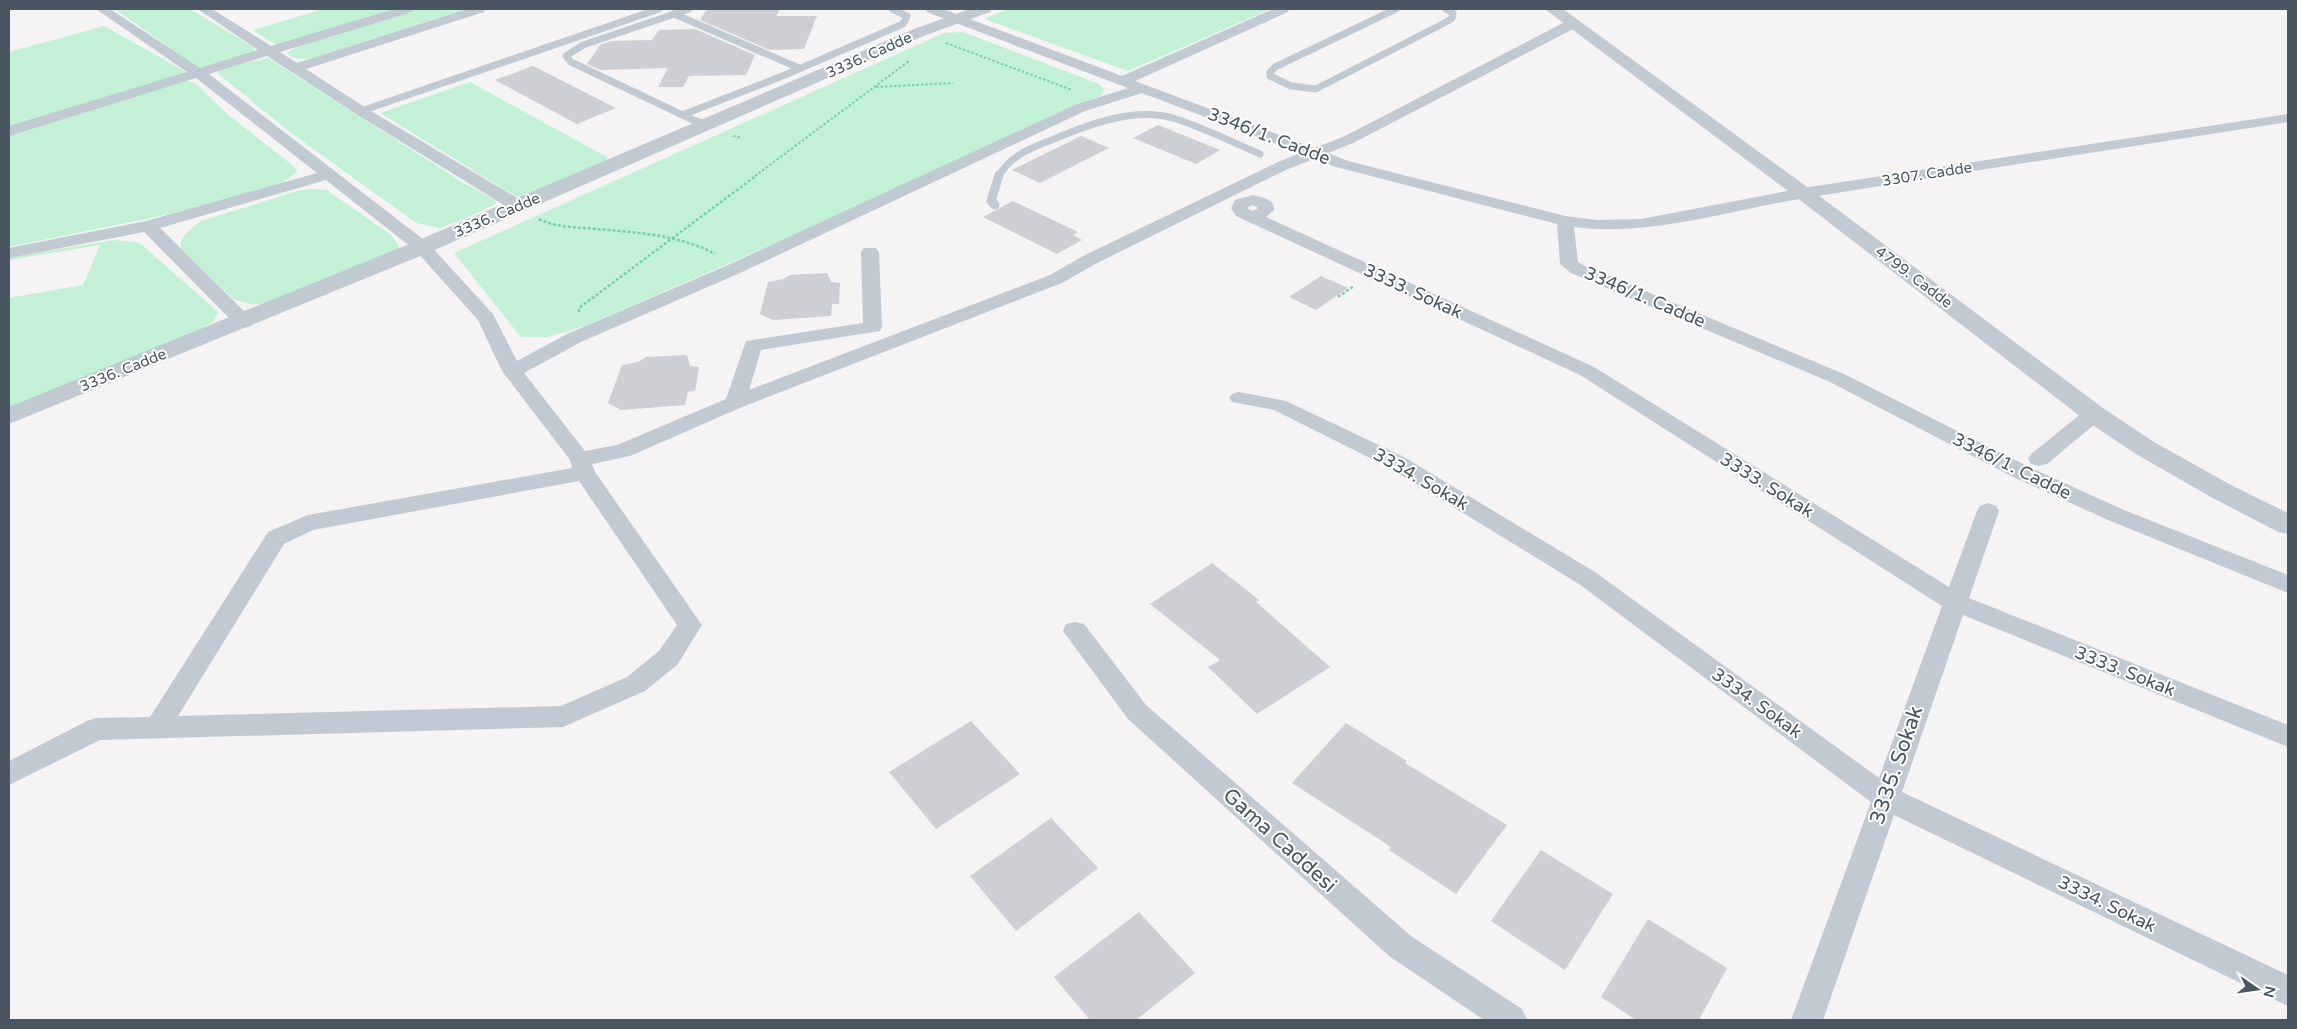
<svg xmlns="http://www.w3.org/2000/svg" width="2297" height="1029" viewBox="0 0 2297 1029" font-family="'Varela Round',sans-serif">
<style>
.green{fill:#c3f1d5}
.building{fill:#cdcfd5}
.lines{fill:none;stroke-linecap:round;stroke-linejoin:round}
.path-far1{stroke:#7ad0a6;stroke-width:2;stroke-dasharray:2.5 2;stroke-linecap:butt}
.path{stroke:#7ad0a6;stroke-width:2.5;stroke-dasharray:3 2;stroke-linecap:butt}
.service-far1{stroke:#c1cad2;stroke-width:7}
.service{stroke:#c1cad2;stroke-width:9}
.minor{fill:#c1cad2;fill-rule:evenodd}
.tertiary{fill:#c1cad2;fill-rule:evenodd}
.labels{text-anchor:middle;stroke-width:4;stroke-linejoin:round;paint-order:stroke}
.far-street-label{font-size:15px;fill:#4a5661;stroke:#fff}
.street-label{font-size:18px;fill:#4a5661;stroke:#fff}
.near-street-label{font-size:21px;fill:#4a5661;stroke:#fff}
</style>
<rect width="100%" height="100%" fill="#f5f3f3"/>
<!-- green -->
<path class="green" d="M115,9H190L253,47L256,52L204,68L197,67Z
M323,9H397L279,45L273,43L253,30Z
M415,9H466L312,58C303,59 293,60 287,53L299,46Z
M1008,9H1271L1128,71L984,19Z
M104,26L183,70L185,74L9,128V52Z
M963,32L1099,84L1104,89L1102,95L780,241L585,326L548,337H521L454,253L944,33Z
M268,58L462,182L495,200L496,204L466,218L440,228L416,223L290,132L217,73L225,68Z
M184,81L194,82L226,113L296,168L297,172L285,181L270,187L165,215L9,247V135Z
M470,82L607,157V160L522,197L515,196L380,113Z
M314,189L327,190L391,235L399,246L396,250L268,305L250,304L233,299L181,249V240L189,230L201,221L301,190Z
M114,240L140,243L218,312L214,321L201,329L17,406L9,408V298L83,285L100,245L9,260V257Z"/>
<!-- building -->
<path class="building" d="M707,9H780L776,16H817L804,49L770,50L700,20Z
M695,29L755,55L746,75L689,76L683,87H658L668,68L600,70L587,64L600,45L611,41L652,40L659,30Z
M533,66L539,69L616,108L577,124L495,80Z
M1158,125L1220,150L1196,164L1133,138Z
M1081,136L1109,148L1040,183L1012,170Z
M1013,201L1078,232L1073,235L1082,240L1057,254L983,217Z
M827,273L831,282L840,283L839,304H832L831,316L773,320L760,314L768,282L783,279L790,275Z
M1321,276L1348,288L1316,310L1289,297Z
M687,355L690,366L699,367L695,391L688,392L685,405L621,410L608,403L622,365L638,362L646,357Z
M1212,563L1259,600L1256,602L1330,667L1257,714L1208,667L1220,660L1150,604Z
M971,721L1020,774L936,829L889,772Z
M1346,723L1407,761L1405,763L1507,825L1456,894L1389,850L1391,847L1292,783Z
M1051,818L1098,868L1016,931L970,876Z
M1541,850L1613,894L1565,970L1491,921Z
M1139,912L1195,973L1136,1020H1090L1054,977Z
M1648,919L1727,968L1699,1020H1636L1601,997Z"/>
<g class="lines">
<!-- path-far1 -->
<path class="path-far1" d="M946,43L1072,90
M876,87L953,83
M733,136L742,138
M755,176L909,61"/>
<!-- path -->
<path class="path" d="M539,219C556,228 576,227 595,229C635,232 680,235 715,254
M1338,297L1354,286
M579,312V308L757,175"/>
<!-- service-far1 -->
<path class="service-far1" d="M689,9L583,45L566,56L571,62L693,120L710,125
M1396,9L1275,67L1270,72V76L1291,86L1316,89L1448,21L1452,18L1453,13L1446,9
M674,14L799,68
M361,111L659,9
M682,115L785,75L903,24L907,16L892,9
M999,176C1010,155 1032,148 1054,139C1090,124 1136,106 1176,119C1204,128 1232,142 1260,154"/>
<!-- service -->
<path class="service" d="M995,205L991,201L999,175"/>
<!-- minor -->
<path class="minor" d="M96,9H110L200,68L258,50L198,9H212L271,46L394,9H413L412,12L280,52L297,63L467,9H485L484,12L306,69L366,108L524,202L526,206L524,210H512L356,114L267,56L209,74L428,243L493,314L517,361L567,334L728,265L1075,105L1128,88L927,12L926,9H943L1122,76L1273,9H1289L1288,12L1135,81L1314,148L1343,137L1567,21H1577L1579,24L1577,27L1353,143L1328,153L1348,161L1565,216L1597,220L1641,219L1803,188L2288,114V122C2127,147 1966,172 1806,198C1729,210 1652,237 1574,227L1578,262L1583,265L1844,374L2029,467L2124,510L2288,575V593L2108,520L2013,477L1830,382L1571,273L1560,264L1557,224L1336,167L1314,159L1288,169L1097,263L1062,283L742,407L630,456L592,464L595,472L702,625L677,665L645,691L563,727L100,740L9,785V761L87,721L96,718L150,717L268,532L308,515L572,468L570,460L502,371L478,320L416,251L326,180L160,228L251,318L253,322L251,326L244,328L237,326L144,232L9,258V248L146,221L317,173L196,78L9,136V126L187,72ZM1142,93L1300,153L1276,163L1085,255L1050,275L749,390L761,350L880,331L882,327L879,252L876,248H864L861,252L863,323L746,341L726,399L617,445L585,451L524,373L581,342L740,273L1085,111ZM579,481L677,625L659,651L627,677L561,706L178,716L284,544L313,530Z
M1253,195C1263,198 1274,198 1274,210L1266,217L1594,367L1949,587L1977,511L1980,506L1988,503L1996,506L1999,511L1969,598L2288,725V747L1963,615L1902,792L2288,975V1006L1894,815L1823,1020H1791L1871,802L1579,584L1388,467L1274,410L1232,402L1229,398L1232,394L1239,392L1286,401L1404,457L1595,572L1879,778L1942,606L1580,375L1236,216L1231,208L1235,200ZM1253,205L1258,208L1253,211L1247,208Z
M2094,408L2101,409L2104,414L2101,419L2047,464L2039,466L2031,464L2028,459L2031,454L2087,409Z
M1075,622L1084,624L1146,705L1411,936L1522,1009L1527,1020H1484L1389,956L1128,719L1063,631L1066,624Z"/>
<!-- tertiary -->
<path class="tertiary" d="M970,9H992L990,12L926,35L430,252L9,424V407L414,242L914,29Z
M1545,9H1563L1810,189L2103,408L2154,442L2231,485L2288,513V534L2278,532L2211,497L2136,454L2085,420L1796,197Z"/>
</g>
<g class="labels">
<!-- far-street labels -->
<g class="far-street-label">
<text transform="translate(869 55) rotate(-24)" y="5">3336. Cadde</text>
<text transform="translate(1927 174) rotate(-9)" y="5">3307. Cadde</text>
<text transform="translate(497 215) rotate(-23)" y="5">3336. Cadde</text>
<text transform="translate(1914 277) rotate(37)" y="5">4799. Cadde</text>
<text transform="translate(123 370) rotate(-22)" y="5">3336. Cadde</text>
</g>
<!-- street labels -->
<g class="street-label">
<text transform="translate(1269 136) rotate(21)" y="6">3346/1. Cadde</text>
<text transform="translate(1413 291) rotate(25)" y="6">3333. Sokak</text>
<text transform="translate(1645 297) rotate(23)" y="6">3346/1. Cadde</text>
<text transform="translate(2012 466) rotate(26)" y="6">3346/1. Cadde</text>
<text transform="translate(1421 479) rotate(30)" y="6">3334. Sokak</text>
<text transform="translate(1767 485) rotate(32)" y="6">3333. Sokak</text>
<text transform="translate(2125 671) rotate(22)" y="6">3333. Sokak</text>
<text transform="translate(1757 703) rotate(36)" y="6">3334. Sokak</text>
<text transform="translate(2107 904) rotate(26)" y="6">3334. Sokak</text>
</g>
<!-- near-street labels -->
<g class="near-street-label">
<text transform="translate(1896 765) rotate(-71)" y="7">3335. Sokak</text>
<text transform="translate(1280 840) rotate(42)" y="7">Gama Caddesi</text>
</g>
</g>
<!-- border -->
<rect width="2297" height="1029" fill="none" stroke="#4a5661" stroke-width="20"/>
<!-- north arrow -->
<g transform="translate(2257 989) rotate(103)" stroke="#ffffff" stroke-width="4" paint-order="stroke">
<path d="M0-4L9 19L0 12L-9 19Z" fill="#4a5661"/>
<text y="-8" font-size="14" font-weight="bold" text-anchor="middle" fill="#4a5661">N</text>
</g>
</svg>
